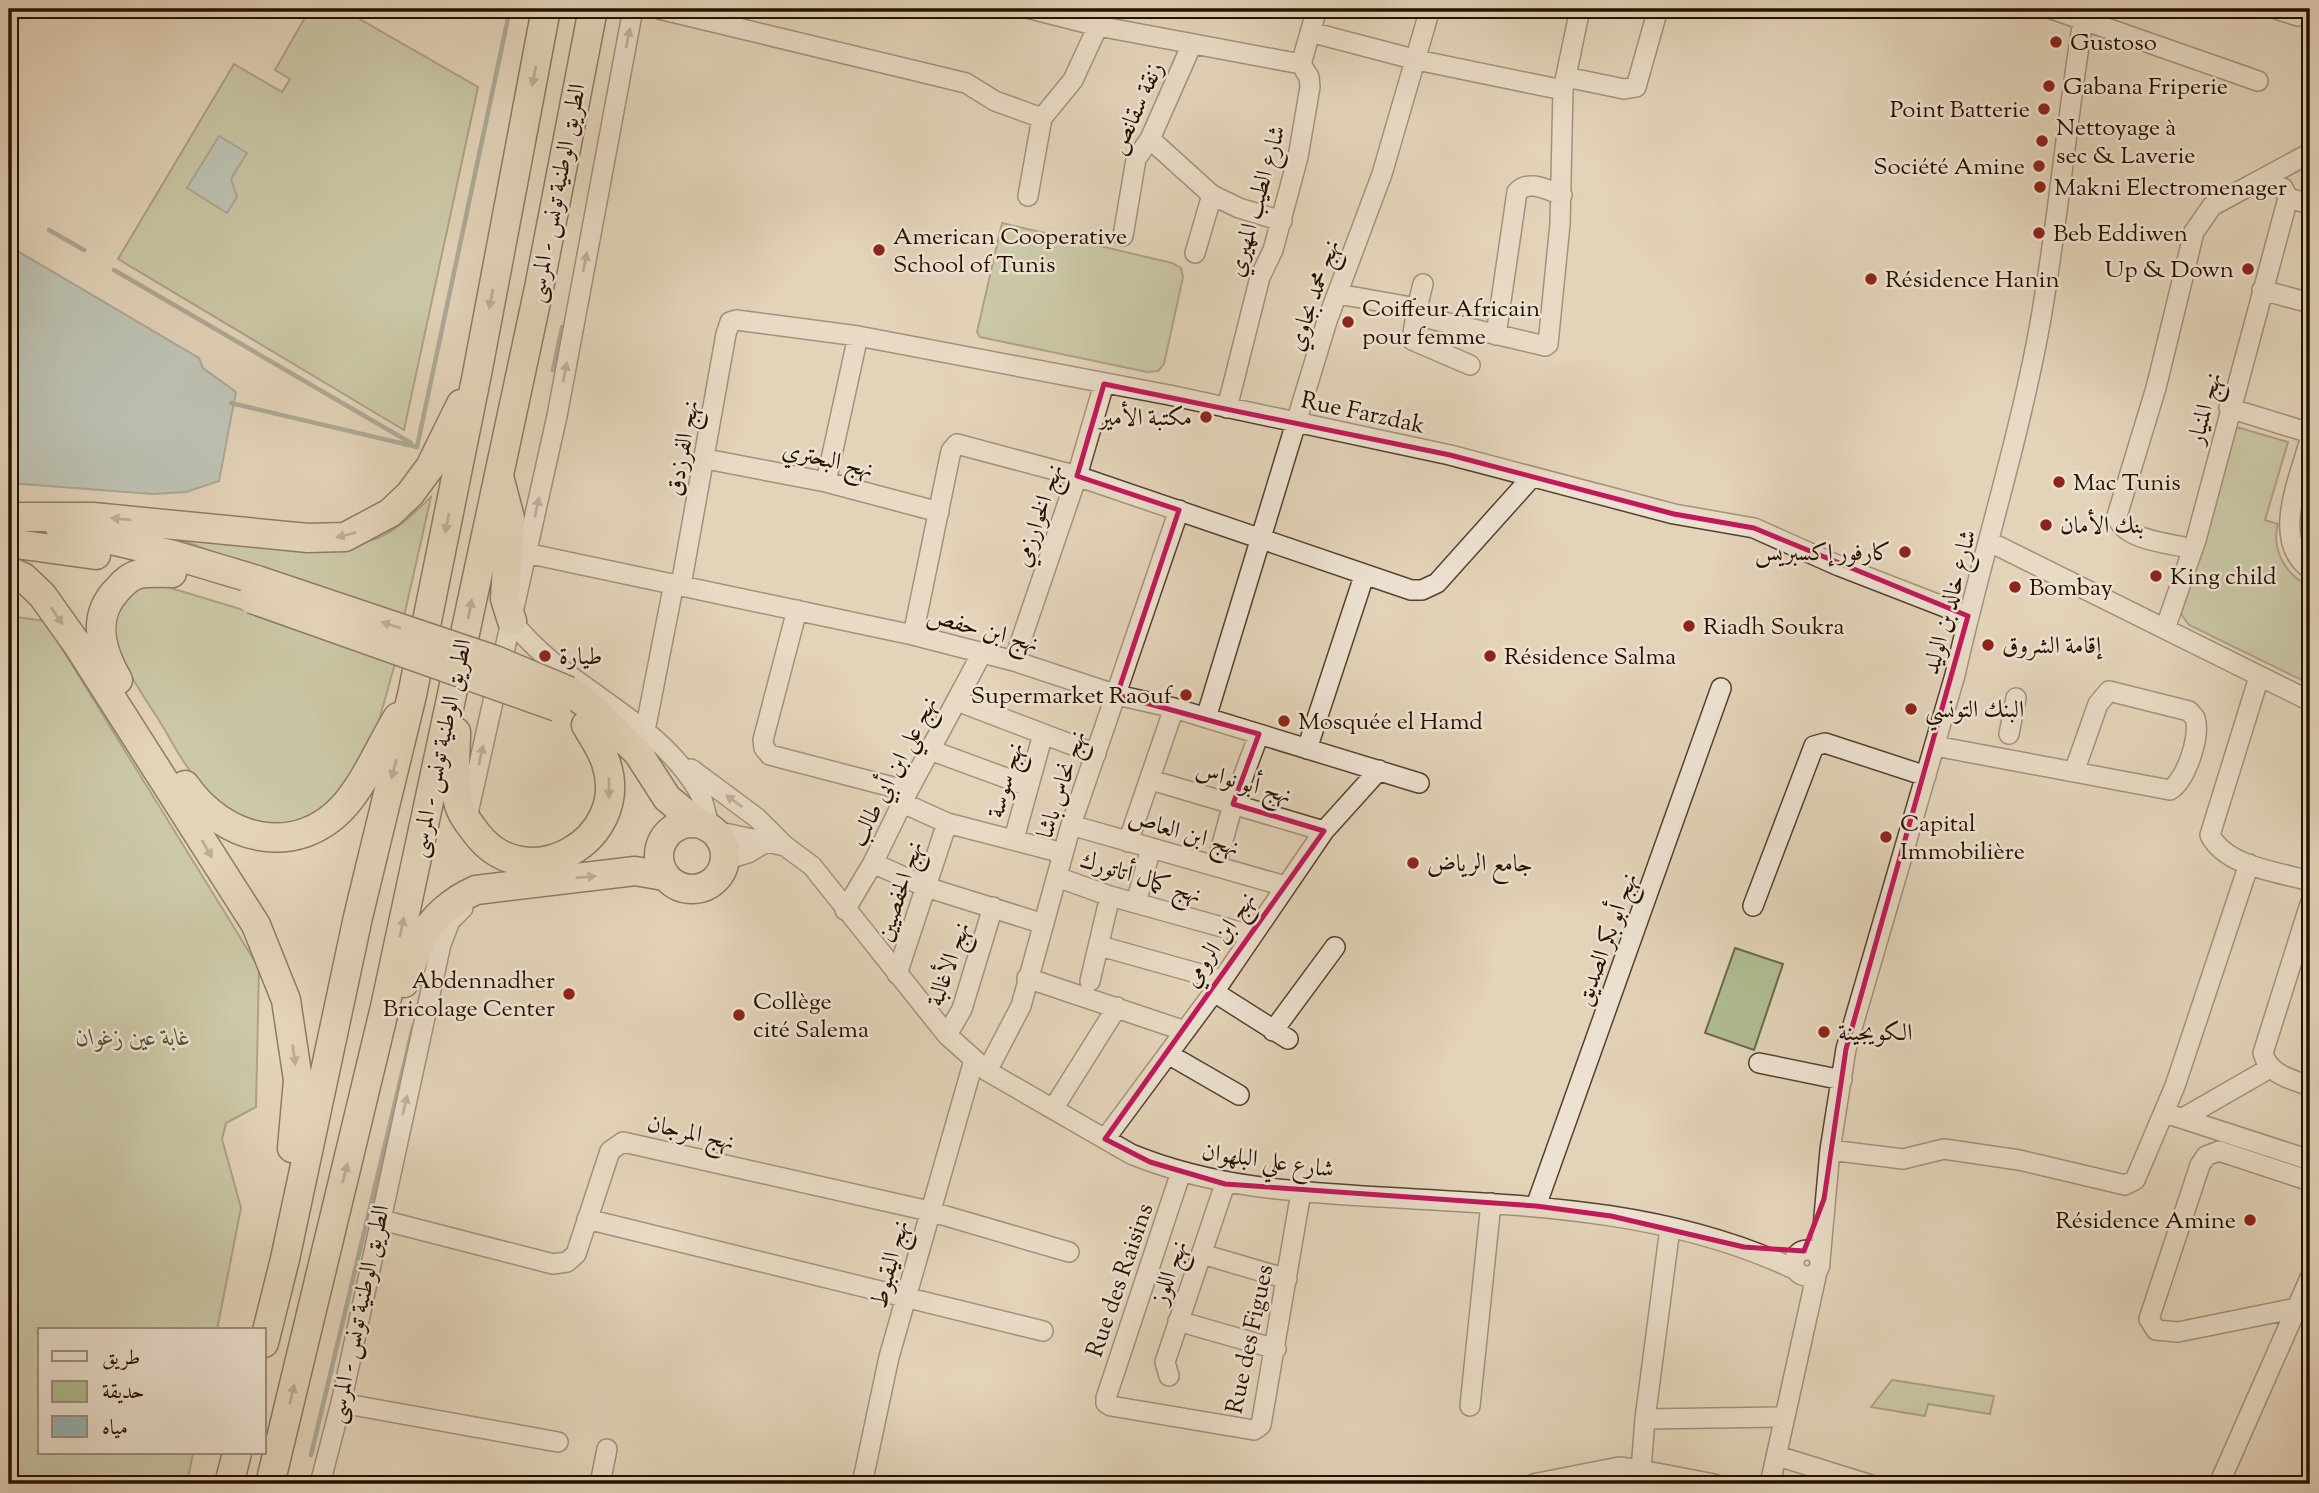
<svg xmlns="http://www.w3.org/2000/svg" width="2319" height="1493" viewBox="0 0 2319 1493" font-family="'Sorts Mill Goudy',Amiri,serif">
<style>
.green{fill:#b0bd92;stroke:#6a6749;stroke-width:2}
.water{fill:#96b7b5;stroke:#69756d;stroke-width:2}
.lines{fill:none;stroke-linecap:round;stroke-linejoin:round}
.stream{stroke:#69756d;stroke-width:4.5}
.minor-casing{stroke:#54422e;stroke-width:22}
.highway-casing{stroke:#251100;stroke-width:31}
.minor{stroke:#ede2d2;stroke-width:19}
.highway{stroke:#e3d3b9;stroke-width:28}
.highway-bridge-casing{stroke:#251100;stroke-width:31;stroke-linecap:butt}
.highway-bridge{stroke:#e3d3b9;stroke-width:28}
.oneway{fill:#938474}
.oneway2{fill:#8e7c66}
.marked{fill:none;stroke:#c2185b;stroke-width:5;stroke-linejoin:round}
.poi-dot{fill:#8f2418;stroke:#ede2d2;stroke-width:2.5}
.labels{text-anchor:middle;stroke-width:5;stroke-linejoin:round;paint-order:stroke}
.poi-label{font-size:24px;fill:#251100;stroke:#ede2d2;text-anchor:start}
.street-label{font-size:24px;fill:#251100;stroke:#ede2d2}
.park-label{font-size:24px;font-style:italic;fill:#564d33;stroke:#ede2d2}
</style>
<rect width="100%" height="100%" fill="#e3d3b9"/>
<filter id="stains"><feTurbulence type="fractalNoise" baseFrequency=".00286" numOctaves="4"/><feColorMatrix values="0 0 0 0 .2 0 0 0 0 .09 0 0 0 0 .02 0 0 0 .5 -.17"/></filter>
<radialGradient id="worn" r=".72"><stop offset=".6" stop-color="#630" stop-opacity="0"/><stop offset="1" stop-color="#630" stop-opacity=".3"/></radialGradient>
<!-- green -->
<path class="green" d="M310,9H342L478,87L404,430L118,259L234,64L282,92L290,79L275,70Z
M1002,223L1172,263L1181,268L1183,277L1164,364L1158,371L1147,372L980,337L977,332Z
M2233,426L2288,442L2265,520L2278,524C2271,550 2286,576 2310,586V684L2189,625L2181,614Z
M431,497L403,621L181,540C226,541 345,554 380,537C400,528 416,511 431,497Z
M161,585L276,620L395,664C383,702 375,751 349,783C308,835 249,838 204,789C185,768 172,741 157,717C141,692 107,646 115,616C118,605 130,594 138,586Z
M9,616L45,621L259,968L256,1107L226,1123L222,1139L241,1208L217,1330H40V1453H193L187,1484H9Z
M1735,948L1783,964L1754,1050L1705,1033Z
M1892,1380L1994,1396L1990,1414L1928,1404L1925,1416L1871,1407Z"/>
<!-- water -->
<path class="water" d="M219,136L247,153L231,179L237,197L227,213L187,188Z
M9,246L199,358L203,368L236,392L219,481L186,492L153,494L9,483Z"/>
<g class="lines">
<!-- stream -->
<path class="stream" d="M49,230L84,250
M114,270L411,443
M553,370L562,327
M231,403L417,447
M417,447L510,9
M311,1455L413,1027"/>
<!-- minor casing -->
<g class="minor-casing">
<path id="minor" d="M659,9L966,83L995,101L1042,118
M1031,9L1098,26L1301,64
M2052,9L2258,81
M2276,9L2298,16
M1310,32L1417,60L1563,90
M1566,77L1624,89L1636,87L1658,9
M1150,139L1212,195L1239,208L1282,221
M2283,188L2288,198L2310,204
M1028,196L1042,118L1073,80L1098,26
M1123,236L1136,159L1150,139L1192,44
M1195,253L1212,195
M2262,290L2310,303
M1338,294L1417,308L1412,340L1470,365
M1417,308L1423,284
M1431,319L1545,346L1548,344L1560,224L1563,90L1580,9
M1496,335L1517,192C1529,179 1547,190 1562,195
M1227,408L1260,277L1273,250L1298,157L1310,87L1309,77L1301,64L1317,9
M2229,408L2310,433
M2310,439C2300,478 2270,540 2310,569
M706,459L826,482L939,512
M826,482L858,336
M1990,542L2310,701
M2193,549C2171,543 2123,541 2117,516L2156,388L2194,232L2212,206L2310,153
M526,553L913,635L1014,661L1117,695L1174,708L1419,783
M681,585L726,334L730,322L736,320L858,336L1169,395L1450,455L1674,514L1754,528L1839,566L1968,616
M797,610L763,740L764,748L770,755L908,791
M512,621C563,688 653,715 698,790C704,800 706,815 709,826
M2165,629L2196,540L2288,198
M913,635L951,451L957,444L1077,476L1411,590H1422L1437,583L1532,477
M1014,661L1077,476L1104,384
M2259,677L2210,835C2226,867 2279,872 2310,881
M957,701L1096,754
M1206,718L1327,321L1382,174L1430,9
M645,731L674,583
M2009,734L2016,698
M1935,746L2170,790C2186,780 2201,736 2195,718L2189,711L2109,691L2098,704L2074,772
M1307,749L1364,576
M930,750L1028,786
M691,769L757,818L784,845
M1151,780L1324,831
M903,803L947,823L1063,853
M466,822L557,416L633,9
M1071,825L1285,886
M715,831L785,846L812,866L947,1035L987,1071L1131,1154C1211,1187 1294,1192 1380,1197C1520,1205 1667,1208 1796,1270
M1014,839L1043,734
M1128,842L1174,708
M725,860L748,853L768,841
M873,863L926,887L1044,924
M1216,866L1233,804L1259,734
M1057,877L1110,896L1251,935
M1136,903L1151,848
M2310,904L2263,1053C2269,1075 2291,1079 2310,1086
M1753,906L1814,746L1825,743L1926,776
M845,910L873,863L908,791L982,653
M1100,946L1222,980
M897,974L947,823
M1027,978L1185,1031
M1090,981L1110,896
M1214,992L1288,1039
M1273,1031L1335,947
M947,1035L962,1009L993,907
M1168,1054L1239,1095
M1759,1063L1842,1080
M987,1071L1021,1006L1071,825L1179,510
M1053,1109L1117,1007
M2165,1113L2310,1160
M2183,1118L2270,1068
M1105,1139L1214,992L1324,831L1379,770
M1830,1150L1903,1159L1944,1149L2019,1160L2125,1185L2135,1180L2175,1086L2249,864
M1181,1172L1106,1398V1403L1111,1406L1254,1430L1261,1425L1301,1192
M1536,1206L1721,688
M378,1219L553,1264L567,1262L576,1254L610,1151L623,1142L929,1211L1069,1252
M587,1219L1043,1331
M1670,1228L1645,1419L1641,1470L1714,1484
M1794 1263a13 13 0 1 1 26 0a13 13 0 1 1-26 0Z
M1202,1254L1287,1279
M1820,1261L1830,1150L1846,1049L1955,675C1980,563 2015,453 2037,340C2058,231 2066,118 2085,9
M2297,1308L2178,1332L2156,1330L2149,1319L2200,1165L2206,1156L2219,1151L2310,1181
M1178,1321L1276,1349
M1169,1376L1165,1362L1225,1184
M341,1403L558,1442
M1470,1406L1491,1203
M1645,1419L1785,1417
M1778,1456L1868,1484
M320,1484L341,1403L441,944L450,921L463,908
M600,1484L607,1449
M862,1484L889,1357L974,1060
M1533,1484L1619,1467L1641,1470
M1770,1484L1817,1272
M2219,1484L2310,1278"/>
</g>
<!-- highway casing -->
<g class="highway-casing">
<path id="highway" d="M500,480L510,518L505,599L512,621
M13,517H93L308,538L345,537L390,513L410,494L430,467L461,404
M60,528L170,554L257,580
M9,543L96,555
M9,571L23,577L42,595L77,644L256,925L286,1000L298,1080L292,1148
M118,680C101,651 91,617 117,590C123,583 130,576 139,574C149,572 161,573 172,573
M569,691L593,709L638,753L667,798L696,822
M456,732C456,752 453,776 457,796C459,812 468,822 477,834C527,899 632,840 606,763C602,750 593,737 586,725
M185,785C223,840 296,860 345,805C367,779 380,746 398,717
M659 856a33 33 0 1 1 66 0a33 33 0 1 1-66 0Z
M404,983C411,970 414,955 420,942C431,918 453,900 476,890L635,871L664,876
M264,1343L285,1259L358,917L412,695L477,374L546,9
M229,1484L237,1453
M270,1484L385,1007L539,288L593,9"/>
</g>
<!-- minor -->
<use href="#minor" class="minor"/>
<!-- highway -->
<use href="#highway" class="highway"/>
<!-- highway-bridge casing -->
<g class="highway-bridge-casing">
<path id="highway-bridge" d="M257,580L495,660L569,691
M252,599L557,707"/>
</g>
<!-- highway-bridge -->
<use href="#highway-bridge" class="highway-bridge"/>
</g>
<!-- one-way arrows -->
<defs><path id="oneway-solid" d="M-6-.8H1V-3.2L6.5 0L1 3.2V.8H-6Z" transform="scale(1.75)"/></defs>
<g class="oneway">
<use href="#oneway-solid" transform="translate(628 38) rotate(-79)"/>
<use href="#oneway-solid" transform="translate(585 262) rotate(-79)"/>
<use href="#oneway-solid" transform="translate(565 372) rotate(-79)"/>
<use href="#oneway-solid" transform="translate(537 507) rotate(-78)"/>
<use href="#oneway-solid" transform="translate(481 755) rotate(-77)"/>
<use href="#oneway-solid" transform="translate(734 801) rotate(-144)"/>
<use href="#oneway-solid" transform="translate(405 1105) rotate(-77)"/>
</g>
<g class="oneway2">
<use href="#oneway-solid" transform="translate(534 76) rotate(101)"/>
<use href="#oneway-solid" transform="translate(491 299) rotate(101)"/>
<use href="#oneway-solid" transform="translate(121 519) rotate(-175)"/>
<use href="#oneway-solid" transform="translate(447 523) rotate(101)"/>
<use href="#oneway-solid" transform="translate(346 535) rotate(166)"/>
<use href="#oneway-solid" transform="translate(470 609) rotate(-79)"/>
<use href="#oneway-solid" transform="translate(57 616) rotate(55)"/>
<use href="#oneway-solid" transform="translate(391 625) rotate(-162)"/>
<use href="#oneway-solid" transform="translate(394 769) rotate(104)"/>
<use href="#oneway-solid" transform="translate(609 788) rotate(90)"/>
<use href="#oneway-solid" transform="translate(207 849) rotate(60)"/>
<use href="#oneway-solid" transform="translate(586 877) rotate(-5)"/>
<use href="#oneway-solid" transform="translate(402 927) rotate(-78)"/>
<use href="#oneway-solid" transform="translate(294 1055) rotate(82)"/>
<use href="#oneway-solid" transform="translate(345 1173) rotate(-76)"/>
<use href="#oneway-solid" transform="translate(292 1394) rotate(-77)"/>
</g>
<!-- marked area -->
<path d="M0 0H2319V1493H0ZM1104,384L1450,455L1674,514L1754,528L1968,616L1846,1049L1824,1199L1804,1251L1744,1247L1611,1216L1536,1206L1225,1184L1150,1162L1105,1139L1324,831L1233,804L1259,734L1117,695L1179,510L1077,476Z" fill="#e3d3b9" fill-opacity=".55" fill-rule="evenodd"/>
<path class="marked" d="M1104,384L1450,455L1674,514L1754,528L1968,616L1846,1049L1824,1199L1804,1251L1744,1247L1611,1216L1536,1206L1225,1184L1150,1162L1105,1139L1324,831L1233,804L1259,734L1117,695L1179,510L1077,476Z"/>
<!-- markers -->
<g class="poi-dot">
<circle cx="2056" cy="42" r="7"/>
<circle cx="2049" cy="86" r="7"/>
<circle cx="2044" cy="109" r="7"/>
<circle cx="2042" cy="141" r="7"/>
<circle cx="2039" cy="166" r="7"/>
<circle cx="2040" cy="187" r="7"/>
<circle cx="2039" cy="233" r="7"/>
<circle cx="879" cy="250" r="7"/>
<circle cx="2248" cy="269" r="7"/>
<circle cx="1871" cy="279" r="7"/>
<circle cx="1348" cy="322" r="7"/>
<circle cx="1206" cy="417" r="7"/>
<circle cx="2059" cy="482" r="7"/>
<circle cx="2046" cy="525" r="7"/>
<circle cx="1905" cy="552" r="7"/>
<circle cx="2156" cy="576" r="7"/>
<circle cx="2015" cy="587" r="7"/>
<circle cx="1689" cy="626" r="7"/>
<circle cx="1988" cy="645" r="7"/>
<circle cx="545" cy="656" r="7"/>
<circle cx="1490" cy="656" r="7"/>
<circle cx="1186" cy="695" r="7"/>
<circle cx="1911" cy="709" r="7"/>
<circle cx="1284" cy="721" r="7"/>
<circle cx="1886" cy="837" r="7"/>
<circle cx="1413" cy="863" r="7"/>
<circle cx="569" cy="994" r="7"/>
<circle cx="739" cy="1015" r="7"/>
<circle cx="1824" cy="1032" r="7"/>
<circle cx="2250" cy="1220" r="7"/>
</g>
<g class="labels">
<!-- poi labels -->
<g class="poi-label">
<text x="2070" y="50">Gustoso</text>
<text x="2063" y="94">Gabana Friperie</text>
<text x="2030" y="117" text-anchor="end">Point Batterie</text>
<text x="2056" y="135">Nettoyage à<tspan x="2056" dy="28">sec &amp; Laverie</tspan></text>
<text x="2025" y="174" text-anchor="end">Société Amine</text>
<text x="2054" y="195">Makni Electromenager</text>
<text x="2053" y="241">Beb Eddiwen</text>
<text x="893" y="244">American Cooperative<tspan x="893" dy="28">School of Tunis</tspan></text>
<text x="2234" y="277" text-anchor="end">Up &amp; Down</text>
<text x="1885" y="287">Résidence Hanin</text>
<text x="1362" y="316">Coiffeur Africain<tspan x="1362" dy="28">pour femme</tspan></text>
<text x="1192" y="425" text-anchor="end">مكتبة الأمير</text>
<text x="2073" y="490">Mac Tunis</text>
<text x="2060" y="533">بنك الأمان</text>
<text x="1891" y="560" text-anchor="end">كارفور إكسبريس</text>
<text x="2170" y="584">King child</text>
<text x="2029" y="595">Bombay</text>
<text x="1703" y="634">Riadh Soukra</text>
<text x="2002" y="653">إقامة الشروق</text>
<text x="559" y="664">طيارة</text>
<text x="1504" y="664">Résidence Salma</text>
<text x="1172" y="703" text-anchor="end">Supermarket Raouf</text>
<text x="1925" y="717">البنك التونسي</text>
<text x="1298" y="729">Mosquée el Hamd</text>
<text x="1900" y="831">Capital<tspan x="1900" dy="28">Immobilière</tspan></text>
<text x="1427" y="871">جامع الرياض</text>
<text x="555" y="988" text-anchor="end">Abdennadher<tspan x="555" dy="28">Bricolage Center</tspan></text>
<text x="753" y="1009">Collège<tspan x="753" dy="28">cité Salema</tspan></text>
<text x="1838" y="1040">الكويجينة</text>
<text x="2236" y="1228" text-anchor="end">Résidence Amine</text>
</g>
<!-- street labels -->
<g class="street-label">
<text transform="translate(1136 108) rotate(-66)" y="8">زنقة سقانص</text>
<text transform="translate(556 193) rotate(-79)" y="8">الطريق الوطنية تونس - المرسى</text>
<text transform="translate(1256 201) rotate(-74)" y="8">شارع الطيب المهيري</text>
<text transform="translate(1313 295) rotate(-71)" y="8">نهج محمد بجاوي</text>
<text transform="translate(2204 408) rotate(-75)" y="8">نهج المنيار</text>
<text transform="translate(1363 412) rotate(12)" y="8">Rue Farzdak</text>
<text transform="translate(682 448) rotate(-80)" y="8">نهج الفرزدق</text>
<text transform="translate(828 459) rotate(13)" y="8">نهج البحتري</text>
<text transform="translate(1038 515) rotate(-71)" y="8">نهج الخوارزمي</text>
<text transform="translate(1949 602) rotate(-75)" y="8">شارع خالد بن الوليد</text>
<text transform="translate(983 629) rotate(15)" y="8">نهج ابن حفص</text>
<text transform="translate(440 748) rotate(-78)" y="8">الطريق الوطنية تونس - المرسى</text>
<text transform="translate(893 771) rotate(-63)" y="8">نهج علي ابن أبي طالب</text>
<text transform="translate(1005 780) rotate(-74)" y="8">نهج سوسة</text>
<text transform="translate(1244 782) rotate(16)" y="8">نهج أبو نواس</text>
<text transform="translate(1061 784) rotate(-72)" y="8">نهج نحاس باشا</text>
<text transform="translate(1184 832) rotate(16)" y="8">نهج ابن العاص</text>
<text transform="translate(1141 877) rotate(17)" y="8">نهج كمال أتاتورك</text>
<text transform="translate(899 891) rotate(-72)" y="8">نهج الحفصيين</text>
<text transform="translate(1219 939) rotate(-56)" y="8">نهج ابن الرومي</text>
<text transform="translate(1606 939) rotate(-70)" y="8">نهج أبو بكر الصديق</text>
<text transform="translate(948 964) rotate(-71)" y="8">نهج الأغالبة</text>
<text transform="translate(691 1132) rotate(13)" y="8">نهج المرجان</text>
<text transform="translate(1268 1160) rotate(8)" y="8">شارع علي البلهوان</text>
<text transform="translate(889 1264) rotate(-75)" y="8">نهج اليقبوط</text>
<text transform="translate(1169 1272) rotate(-71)" y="8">نهج اللوز</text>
<text transform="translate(1119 1280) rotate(-71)" y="8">Rue des Raisins</text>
<text transform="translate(358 1314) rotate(-78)" y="8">الطريق الوطنية تونس - المرسى</text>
<text transform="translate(1249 1339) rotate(-78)" y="8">Rue des Figues</text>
</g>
<!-- park labels -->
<g class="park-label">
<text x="133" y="1045">غابة عين زغوان</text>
</g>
</g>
<!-- margin -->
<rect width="2319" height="1493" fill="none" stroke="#e3d3b9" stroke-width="35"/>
<rect x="10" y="10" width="2298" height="1472" fill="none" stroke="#251100" stroke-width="3.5"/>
<rect x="18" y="18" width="2284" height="1458" fill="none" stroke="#251100" stroke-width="2"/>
<!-- legend -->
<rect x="38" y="1328" width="228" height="126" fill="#ede2d2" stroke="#9d8e7e" stroke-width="2"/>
<rect x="52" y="1351" width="35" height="10" fill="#ede2d2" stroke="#9d8e7e" stroke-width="2"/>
<text x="102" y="1364" font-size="21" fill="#251100">طريق</text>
<rect x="52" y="1381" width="35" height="21" fill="#b0bd92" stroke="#9d8e7e" stroke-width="2"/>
<text x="102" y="1398" font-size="21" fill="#251100">حديقة</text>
<rect x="52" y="1416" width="35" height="21" fill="#96b7b5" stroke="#9d8e7e" stroke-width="2"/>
<text x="102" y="1434" font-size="21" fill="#251100">مياه</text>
<rect width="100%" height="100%" filter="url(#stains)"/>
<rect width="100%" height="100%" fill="url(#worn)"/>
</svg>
